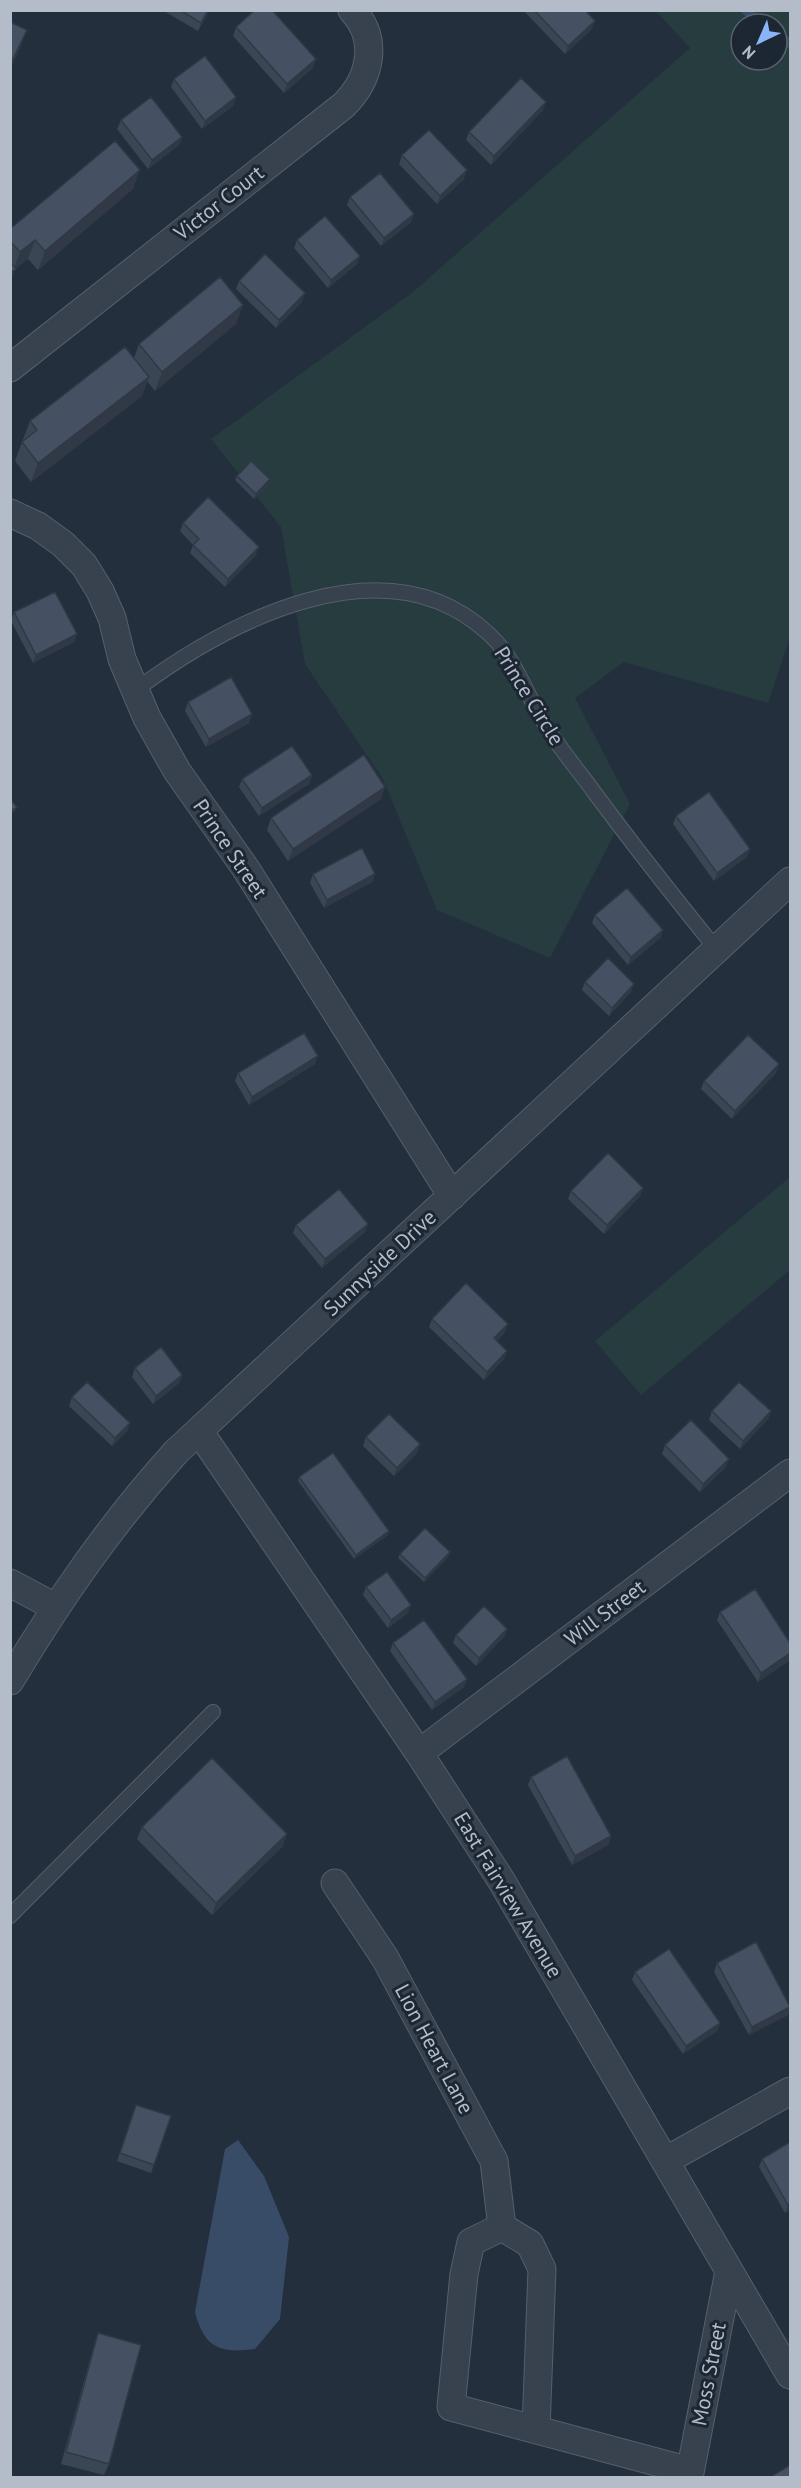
<svg xmlns="http://www.w3.org/2000/svg" width="801" height="2488" viewBox="0 0 801 2488" font-family="'PT Sans',sans-serif">
<style>
.green{fill:#263c3f;fill-rule:evenodd}
.water{fill:#394c67}
.lines{fill:none;stroke-linecap:round;stroke-linejoin:round}
.stream{stroke:#394c67;stroke-width:9}
.lane-casing{stroke:#565f6c;stroke-width:16}
.street-casing{stroke:#565f6c;stroke-width:29}
.lane{stroke:#38414e;stroke-width:14}
.street{stroke:#38414e;stroke-width:27}
.wall{fill:#3b4654}
.shaded-wall{fill:#303945}
.building{fill:#455162;stroke:#303945;stroke-width:1.5}
.labels{text-anchor:middle;stroke-width:6;stroke-linejoin:round;paint-order:stroke}
.street-label{font-size:21px;fill:#b4bcc9;stroke:#1d2633}
</style>
<rect width="100%" height="100%" fill="#242f3e"/>
<!-- green -->
<path class="green" d="M656,11H790V637L768,703L624,662L575,698L630,804L550,958L437,910L383,779L305,664L281,527L211,439L413,292L690,48ZM741,24H777V60H741Z
M790,1177V1270L641,1395L595,1341Z"/>
<!-- water -->
<path class="water" d="M238,2140L264,2176L289,2237L280,2319L255,2349C219,2354 204,2347 195,2312L225,2149Z"/>
<g class="lines">
<!-- stream -->
<path class="stream" d="M745,10L763,24
M777,34L790,44"/>
<!-- lane casing -->
<g class="lane-casing">
<path id="lane" d="M137,689C229,621 386,538 489,634C517,660 526,695 546,726C560,749 578,770 594,792C634,846 675,898 717,950
M10,1916L213,1712"/>
</g>
<!-- street casing -->
<g class="street-casing">
<path id="street" d="M10,368L344,105C370,79 380,40 352,10
M10,513L38,526L63,544L84,565L100,591L112,618L122,659L147,718L177,771L246,869L452,1196
M199,1431L419,1753L501,1880L790,2375
M10,1583L55,1607
M10,1681C60,1598 111,1524 176,1452L790,881
M419,1753L790,1473
M335,1883L385,1958L494,2161L502,2227
M665,2161L790,2091
M536,2430L542,2269L530,2244L502,2227L471,2242L464,2274L451,2407L690,2471
M689,2478L729,2271"/>
</g>
<!-- lane -->
<use href="#lane" class="lane"/>
<!-- street -->
<use href="#street" class="street"/>
</g>
<!-- wall -->
<path class="wall" d="M164,10H210L198,31L164,11Z
M523,10H585L592,29L565,54Z
M236,27L313,68L284,93L233,36Z
M174,79L236,97L233,106L202,129L171,87Z
M543,110L491,165L466,140L469,132Z
M121,120L182,137L179,145L148,169L117,129Z
M402,155L464,179L437,204L399,164Z
M133,189L38,270L28,259L15,269L10,282V229Z
M350,197L411,222L381,246L347,205Z
M297,240L357,264L328,288L294,248Z
M239,281L302,302L276,328L236,289Z
M236,324L155,391L147,381L142,396L31,482L15,461L30,421L134,358L139,344Z
M237,476L269,484L254,499L235,480Z
M183,523L256,555L225,587L190,553L193,545L180,531Z
M14,612L74,642L33,663L11,621Z
M188,702L249,723L206,747L185,711Z
M312,775L309,784L259,816L239,787L242,779Z
M381,799L288,861L267,830L271,818Z
M676,816L747,857L714,881L673,824Z
M313,874H375L372,882L324,908L310,883Z
M595,915L663,930L660,938L628,965L592,923Z
M585,982L631,992L609,1016L582,990Z
M315,1064L249,1105L235,1081L238,1073Z
M776,1073L732,1119L701,1089L704,1081Z
M643,1188L640,1196L604,1234L568,1199L571,1191Z
M296,1225L365,1232L322,1268L293,1233Z
M432,1319L505,1332L497,1341L507,1351L504,1359L484,1380L429,1327Z
M135,1368L182,1375L179,1383L153,1404L132,1377Z
M72,1397L130,1423L127,1431L112,1446L69,1406Z
M712,1411H771L768,1419L740,1449L709,1420Z
M366,1437L420,1444L417,1453L394,1476L363,1446Z
M665,1445L726,1467L700,1492L662,1454Z
M299,1477L389,1531L388,1535L354,1559L298,1481Z
M400,1554L449,1556L424,1582L398,1558Z
M366,1587L408,1613L388,1628L363,1595Z
M720,1612L790,1643V1660L758,1682L717,1620Z
M507,1629L504,1637L476,1666L453,1643L456,1635Z
M393,1643L467,1679L464,1687L432,1710L390,1651Z
M531,1777L611,1836L608,1845L572,1865L528,1785Z
M142,1827L283,1846L212,1915L137,1839Z
M717,1963L790,2005L788,2015L749,2035L714,1972Z
M635,1972L720,2023L717,2031L683,2054L632,1980Z
M136,2105L171,2116L151,2173L117,2161Z
M790,2142V2210L785,2213L759,2167L762,2159Z
M98,2333L109,2464L104,2475L61,2464L94,2345Z"/>
<!-- shaded-wall -->
<path class="shaded-wall" d="M208,10H210L198,31L201,23Z
M595,21L592,29L565,54L568,46Z
M27,30L20,49L10,69V65Z
M316,59L313,68L284,93L287,84Z
M236,97L233,106L202,129L205,121Z
M546,102L543,110L491,165L494,156Z
M182,137L179,145L148,169L152,160Z
M140,170L133,189L38,270L45,251Z
M467,170L464,179L437,204L440,196Z
M414,214L411,222L381,246L384,238Z
M35,240L28,259L15,269L10,282V273L13,271L20,252Z
M360,256L357,264L328,288L331,280Z
M305,293L302,302L276,328L279,320Z
M243,305L236,324L155,391L162,372Z
M149,377L142,396L31,482L38,463Z
M270,479L269,484L254,499L256,494Z
M259,547L256,555L225,587L228,579Z
M77,634L74,642L33,663L36,655Z
M252,714L249,723L206,747L209,739Z
M312,775L309,784L259,816L262,808Z
M385,787L381,799L288,861L293,849Z
M17,807L15,811L10,815V812Z
M750,849L747,857L714,881L717,873Z
M375,874L372,882L324,908L327,900Z
M663,930L660,938L628,965L631,957Z
M634,984L631,992L609,1016L612,1008Z
M318,1056L315,1064L249,1105L252,1097Z
M779,1064L776,1073L732,1119L735,1111Z
M643,1188L640,1196L604,1234L607,1225Z
M368,1224L365,1232L322,1268L325,1259Z
M508,1324L505,1332L491,1347L494,1338Z
M507,1351L504,1359L484,1380L487,1372Z
M182,1375L179,1383L153,1404L156,1396Z
M771,1411L768,1419L740,1449L743,1441Z
M130,1423L127,1431L112,1446L115,1438Z
M420,1444L417,1453L394,1476L397,1468Z
M729,1459L726,1467L700,1492L703,1484Z
M389,1531L388,1535L354,1559L356,1555Z
M450,1552L449,1556L424,1582L425,1578Z
M411,1605L408,1613L388,1628L391,1620Z
M507,1629L504,1637L476,1666L479,1658Z
M790,1653V1660L758,1682L761,1673Z
M467,1679L464,1687L432,1710L435,1702Z
M287,1834L283,1846L212,1915L216,1903Z
M611,1836L608,1845L572,1865L575,1856Z
M790,2007L788,2015L749,2035L752,2027Z
M720,2023L717,2031L683,2054L686,2046Z
M790,2203V2210L785,2213L788,2205Z"/>
<!-- building -->
<path class="building" d="M180,10H208L201,23Z
M255,10H272L316,59L287,84L236,27Z
M534,10H585L595,21L568,46Z
M10,22L27,30L10,65Z
M205,56L236,97L205,121L174,79Z
M521,78L546,102L494,156L469,132Z
M151,97L182,137L152,160L121,120Z
M429,130L467,170L440,196L402,155Z
M115,141L140,170L45,251L35,240L20,252L10,241V229Z
M380,173L414,214L384,238L350,197Z
M325,216L360,256L331,280L297,240Z
M265,254L305,293L279,320L239,281Z
M10,262L16,269L10,273Z
M220,277L243,305L162,372L139,344Z
M125,347L149,377L38,463L22,442L37,430L30,421Z
M251,461L270,479L256,494L237,476Z
M208,497L259,547L228,579L193,545L199,539L183,523Z
M55,592L77,634L36,655L14,612Z
M231,677L252,714L209,739L188,702Z
M292,746L312,775L262,808L242,779Z
M364,755L385,787L293,849L271,818Z
M709,792L750,849L717,873L676,816Z
M10,799L17,807L10,812Z
M362,848L375,874L327,900L313,874Z
M627,888L663,930L631,957L595,915Z
M608,958L634,984L612,1008L585,982Z
M304,1033L318,1056L252,1097L238,1073Z
M748,1035L779,1064L735,1111L704,1081Z
M608,1153L643,1188L607,1225L571,1191Z
M339,1189L368,1224L325,1259L296,1225Z
M466,1283L508,1324L494,1338L507,1351L487,1372L432,1319Z
M161,1347L182,1375L156,1396L135,1368Z
M87,1382L130,1423L115,1438L72,1397Z
M739,1382L771,1411L743,1441L712,1411Z
M389,1414L420,1444L397,1468L366,1437Z
M691,1420L729,1459L703,1484L665,1445Z
M333,1453L389,1531L356,1555L299,1477Z
M425,1528L450,1552L425,1578L400,1554Z
M387,1572L411,1605L391,1620L366,1587Z
M755,1589L790,1643V1653L761,1673L720,1612Z
M484,1606L507,1629L479,1658L456,1635Z
M424,1620L467,1679L435,1702L393,1643Z
M567,1756L611,1836L575,1856L531,1777Z
M212,1758L287,1834L216,1903L142,1827Z
M756,1942L790,2007L752,2027L717,1963Z
M669,1949L720,2023L686,2046L635,1972Z
M136,2105L171,2116L154,2165L120,2153Z
M790,2142V2203L788,2205L762,2159Z
M98,2333L141,2345L109,2464L66,2452Z
M790,2465V2478H769Z"/>
<g class="labels">
<!-- street labels -->
<g class="street-label">
<text transform="translate(219 203) rotate(-38)" y="7">Victor Court</text>
<text transform="translate(529 696) rotate(58)" y="7">Prince Circle</text>
<text transform="translate(230 849) rotate(56)" y="7">Prince Street</text>
<text transform="translate(380 1263) rotate(-43)" y="7">Sunnyside Drive</text>
<text transform="translate(605 1613) rotate(-37)" y="7">Will Street</text>
<text transform="translate(508 1895) rotate(59)" y="7">East Fairview Avenue</text>
<text transform="translate(434 2049) rotate(62)" y="7">Lion Heart Lane</text>
<text transform="translate(709 2374) rotate(-79)" y="7">Moss Street</text>
</g>
</g>
<!-- border -->
<rect width="801" height="2488" fill="none" stroke="#b4bcc9" stroke-width="24"/>
<!-- north arrow -->
<g transform="translate(759 42) rotate(224)"><circle r="28" fill="#1d2633" stroke="#59626f" stroke-width="1.5"/>
<path d="M0-4.5L10 22L0 15L-10 22Z" fill="#8ab4f8"/>
<text y="-9" font-size="16" font-weight="bold" text-anchor="middle" fill="#b4bcc9">N</text>
</g>
</svg>
